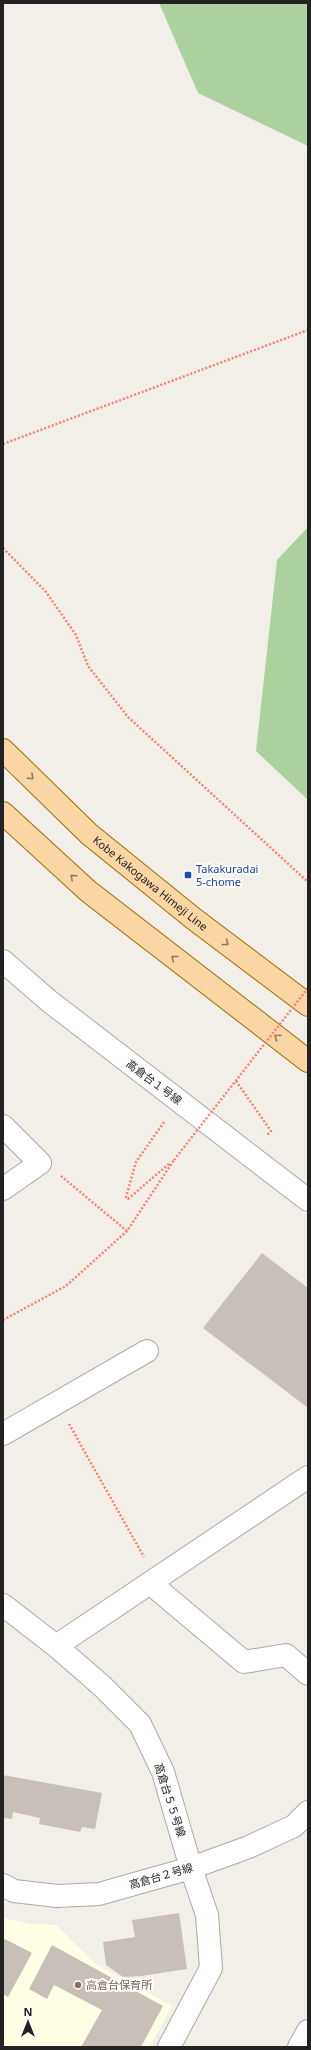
<svg xmlns="http://www.w3.org/2000/svg" width="311" height="2050" viewBox="0 0 311 2050" font-family="'Noto Sans','Noto Sans JP',sans-serif">
<style>
.education{fill:#ffffe5}
.forest{fill:#add19e}
.building{fill:#c7bfb8}
.lines{fill:none;stroke-linecap:round;stroke-linejoin:round}
.minor-casing{stroke:#a9a9a9;stroke-width:24}
.major-casing{stroke:#a06b00;stroke-width:24}
.path{stroke:#fa8072;stroke-width:2.5;stroke-dasharray:2 2;stroke-linecap:butt}
.minor{stroke:#fff;stroke-width:22}
.major{stroke:#fcd6a4;stroke-width:22}
.path-bridge{stroke:#fa8072;stroke-width:2.5;stroke-dasharray:2 2;stroke-linecap:butt}
.oneway{stroke:#8f7c63}
.transit-dot{fill:#1a4fb4;stroke:#fff;stroke-width:1.5}
.education-dot{fill:#8d6e63;stroke:#fff;stroke-width:1.5}
.labels{text-anchor:middle;stroke-width:4;stroke-linejoin:round;paint-order:stroke}
.transit-label{font-size:11px;fill:#164399;stroke:#fff;text-anchor:start}
.street-label{font-size:11px;fill:#222;stroke:#fff}
.education-label{font-size:11px;fill:#785e54;stroke:#fff;text-anchor:start}
</style>
<rect width="100%" height="100%" fill="#f2efe9"/>
<!-- education -->
<path class="education" d="M3,1918L31,1924L56,1925L97,1965L172,2006L150,2047H3Z"/>
<!-- forest -->
<path class="forest" d="M159,3H308V146L198,93Z
M308,527V800L256,751L277,560Z"/>
<!-- building -->
<path class="building" d="M262,1253L308,1288V1408L203,1328Z
M3,1775L102,1793L95,1829L82,1827L80,1832L39,1824L40,1818L13,1812L12,1819L3,1818Z
M179,1913L187,1969L141,1976L123,1977L106,1965L103,1942L135,1937L132,1920Z
M3,1938L32,1953L8,1997L3,1994Z
M52,1945L163,2006L141,2047H81L102,2010L54,1985L47,1999L29,1989Z"/>
<g class="lines">
<!-- minor casing -->
<g class="minor-casing">
<path id="minor" d="M3,961L49,1001L308,1200
M3,1126L40,1163L3,1189
M3,1434L147,1351
M150,1583L244,1662L286,1655L308,1674
M3,1605L56,1646L102,1686L140,1724L163,1772L191,1868L207,1915L211,1968L169,2047
M56,1646L308,1477
M3,1885L14,1891L57,1896L99,1894L191,1868L249,1847L294,1826L308,1812
M299,2047L308,2031"/>
</g>
<!-- major casing -->
<g class="major-casing">
<g id="major">
<path id="s1" d="M3,750L89,834L194,919L308,1005"/>
<path d="M3,813L88,891L308,1061"/>
</g>
</g>
<!-- path -->
<path class="path" d="M3,444L308,330
M3,548L46,592L76,635L88,666L128,717L308,882
M236,1081L271,1131L267,1135
M164,1122L136,1162L126,1197L128,1199L170,1163
M61,1176L127,1231
M3,1320L66,1286L127,1231L174,1160
M69,1424L144,1557"/>
<!-- minor -->
<use href="#minor" class="minor"/>
<!-- major -->
<use href="#major" class="major"/>
<!-- path-bridge -->
<path class="path-bridge" d="M174,1160L308,988"/>
</g>
<!-- one-way arrows -->
<defs><path id="oneway-chevron" d="M-2-3.5L2.5 0L-2 3.5" fill="none" stroke-width="1.6" stroke-linecap="round" stroke-linejoin="round"/></defs>
<g class="oneway">
<use href="#oneway-chevron" transform="translate(31 777) rotate(44)"/>
<use href="#oneway-chevron" transform="translate(73 877) rotate(-138)"/>
<use href="#oneway-chevron" transform="translate(226 943) rotate(37)"/>
<use href="#oneway-chevron" transform="translate(174 958) rotate(-142)"/>
<use href="#oneway-chevron" transform="translate(277 1037) rotate(-143)"/>
</g>
<!-- markers -->
<rect class="transit-dot" x="184" y="871" width="8" height="8" rx="2"/>
<circle class="education-dot" cx="78" cy="1985" r="4"/>
<g class="labels">
<!-- transit labels -->
<g class="transit-label">
<text x="196" y="873">Takakuradai<tspan x="196" dy="13">5-chome</tspan></text>
</g>
<!-- street labels -->
<g class="street-label">
<text dy="4" stroke="none"><textPath href="#s1" startOffset="199">Kobe Kakogawa Himeji Line</textPath></text>
<text transform="translate(154 1082) rotate(37)" y="4">高倉台１号線</text>
<text transform="translate(170 1800) rotate(72)" y="4">高倉台５５号線</text>
<text transform="translate(161 1876) rotate(-16)" y="4">高倉台２号線</text>
</g>
<!-- education labels -->
<g class="education-label">
<text x="86" y="1989">高倉台保育所</text>
</g>
</g>
<!-- border -->
<rect width="311" height="2050" fill="none" stroke="#222222" stroke-width="8"/>
<!-- north arrow -->
<g transform="translate(28 2022)" stroke="#ffffff" stroke-width="3" paint-order="stroke">
<path d="M0-3L7 15L0 10L-7 15Z" fill="#222222"/>
<text y="-6" font-size="11" font-weight="bold" text-anchor="middle" fill="#222222">N</text>
</g>
</svg>
